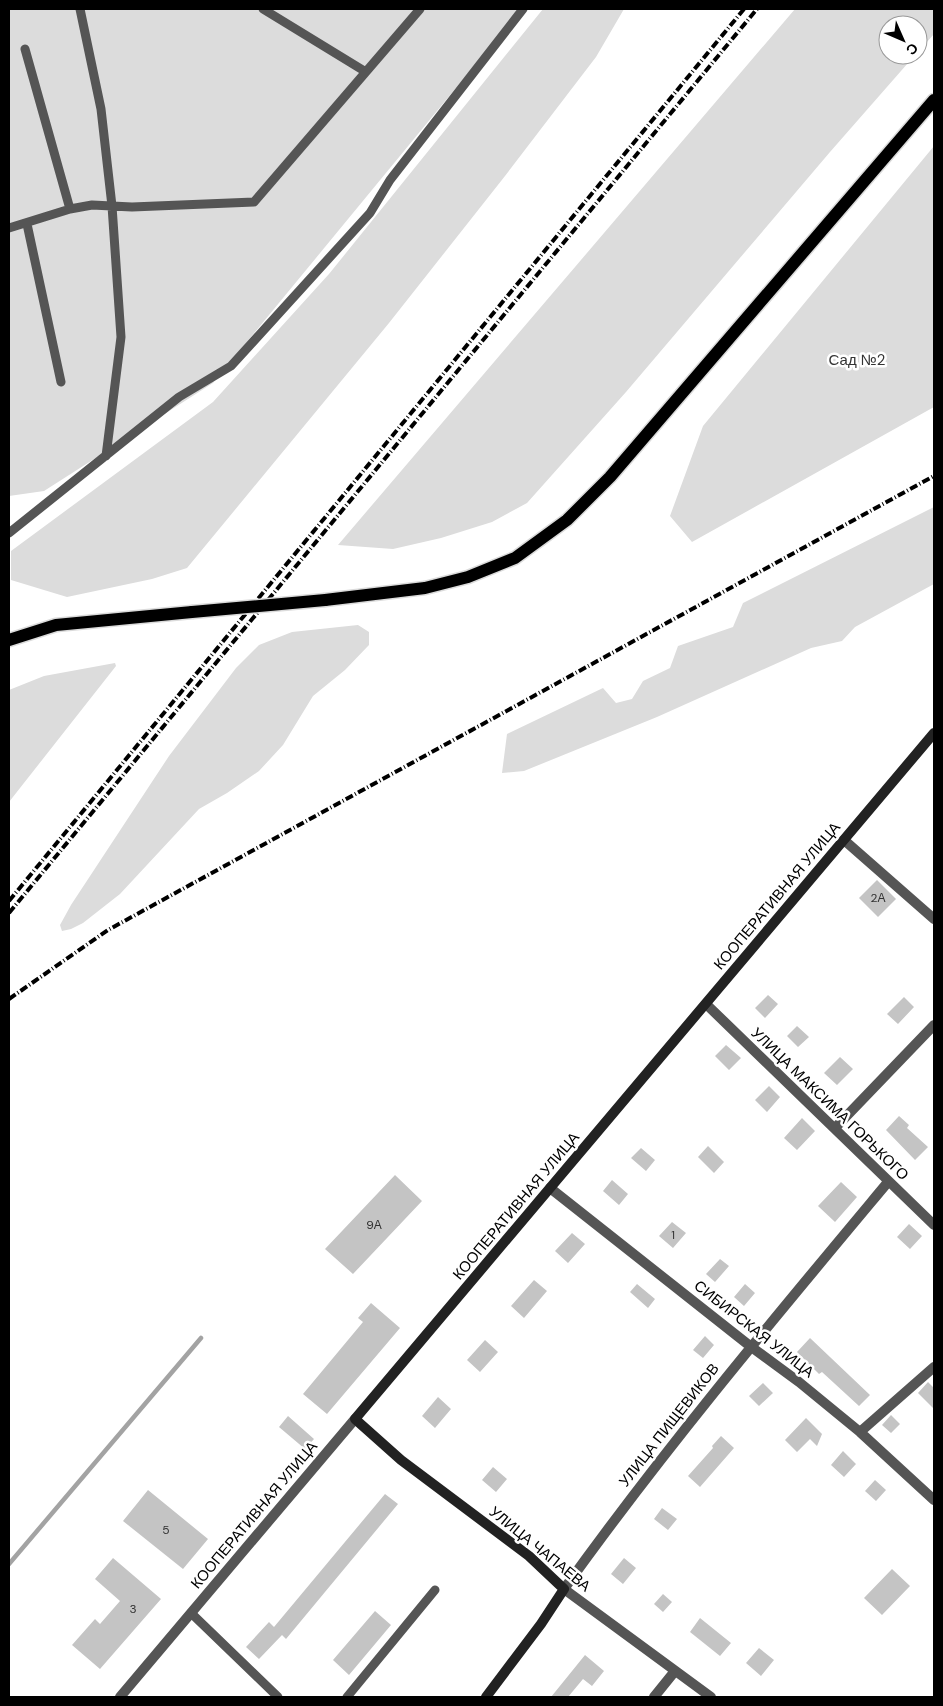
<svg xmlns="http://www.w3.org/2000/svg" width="943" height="1706" viewBox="0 0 943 1706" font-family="'DM Sans',sans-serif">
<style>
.green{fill:#dcdcdc}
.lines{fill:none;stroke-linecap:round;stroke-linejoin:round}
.stream{stroke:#a3a3a3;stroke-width:4.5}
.building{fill:#c4c4c4}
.primary-casing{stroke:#dbdbdb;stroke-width:15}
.service{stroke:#555;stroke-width:9}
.minor{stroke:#555;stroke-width:10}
.secondary{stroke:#222;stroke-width:10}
.primary{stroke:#000;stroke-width:12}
.rail{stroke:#000;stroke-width:4;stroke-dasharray:8 2.5 1 2.5;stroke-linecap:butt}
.primary-bridge-casing{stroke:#dbdbdb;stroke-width:15;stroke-linecap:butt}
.primary-bridge{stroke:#000;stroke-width:12}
.labels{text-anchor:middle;stroke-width:5;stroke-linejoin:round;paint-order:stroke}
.number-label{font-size:12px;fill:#313131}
.park-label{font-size:15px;fill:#333;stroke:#fff}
.street-label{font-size:15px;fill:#000;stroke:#fff}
</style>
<rect width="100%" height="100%" fill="#fff"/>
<!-- green -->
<path class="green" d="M9,9H521L213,383L44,491L9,496Z
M543,9H624L596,57L505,176L389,323L187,568L152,579L67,597L11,580V551L213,402L329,274Z
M795,9H934V34L918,52V25H888V55H915L830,152L626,392L527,503L492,522L441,538L393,549L338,545Z
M934,146V407L692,542L670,516L703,426Z
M934,507V584L855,627L842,641L811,648L657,717L524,771L502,773L507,734L603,688L616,703L632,699L643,681L670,668L678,646L733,627L743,603Z
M358,625L369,632V645L345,670L313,696L283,745L259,771L227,793L199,809L120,894L83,923L71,929L62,931L60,925L71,905L169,756L236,668L259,645L292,632Z
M115,663L116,666L9,802V690L44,676Z"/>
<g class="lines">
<!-- stream -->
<path class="stream" d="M9,1564L201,1338"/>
</g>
<!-- building -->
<path class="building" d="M877,880L896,899L878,917L859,898Z
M768,995L778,1004L765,1018L755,1008Z
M904,997L914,1007L898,1024L887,1014Z
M797,1026L809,1037L798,1047L787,1036Z
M726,1045L741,1058L729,1070L715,1056Z
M840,1057L853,1069L837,1085L824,1073Z
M769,1086L780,1097L767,1112L755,1100Z
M899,1116L909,1125L907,1128L928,1147L915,1160L886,1130Z
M802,1118L815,1131L797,1150L784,1138Z
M708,1146L724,1162L714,1173L698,1157Z
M641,1148L655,1160L646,1171L631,1158Z
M395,1175L422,1201L353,1274L325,1249Z
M612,1180L628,1194L619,1205L603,1191Z
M841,1182L857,1197L835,1222L818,1206Z
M672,1222L686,1233L673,1248L659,1236Z
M909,1224L922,1236L910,1249L897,1237Z
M572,1233L585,1244L568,1263L555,1251Z
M720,1259L729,1266L715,1282L706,1274Z
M534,1280L547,1291L524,1318L511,1306Z
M637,1284L655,1299L648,1308L630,1292Z
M745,1284L755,1293L744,1306L734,1297Z
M371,1303L400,1328L327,1414L303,1394L363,1322L358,1318Z
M705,1336L714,1345L703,1358L693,1350Z
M810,1338L870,1395L859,1406L822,1372L819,1374L797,1352Z
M485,1340L498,1352L480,1372L467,1360Z
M928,1382L934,1388V1409L918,1393Z
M763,1383L773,1393L759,1406L749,1396Z
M438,1397L451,1409L435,1428L422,1416Z
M891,1415L900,1424L891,1433L882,1425Z
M288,1416L314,1439L305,1449L279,1427Z
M806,1418L822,1434L817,1446L810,1439L797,1452L785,1440Z
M721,1436L734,1448L700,1487L688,1476L713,1448L712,1446Z
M843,1451L856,1464L844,1477L831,1465Z
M493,1467L507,1479L496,1492L482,1480Z
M875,1480L886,1490L876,1501L865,1491Z
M148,1490L208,1539L183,1569L123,1521Z
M385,1494L398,1504L286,1639L282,1635L259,1659L246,1647L269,1622L274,1627Z
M662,1508L677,1519L668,1530L654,1519Z
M113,1558L161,1599L100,1669L72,1645L95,1619L100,1624L120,1601L95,1579Z
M624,1558L636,1568L623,1584L611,1574Z
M892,1569L910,1586L882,1615L864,1598Z
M663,1594L672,1602L663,1612L654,1604Z
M375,1611L391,1625L349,1675L333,1660Z
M700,1618L731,1643L720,1656L690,1632Z
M759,1648L774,1660L761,1676L746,1663Z
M585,1655L604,1671L592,1686L583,1679L568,1697H551Z"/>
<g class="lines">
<!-- primary casing -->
<g class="primary-casing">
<path id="primary" d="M325,600L425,588L468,577L515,558L567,520L610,477L934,100
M9,640L56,625L192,612"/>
</g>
<!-- service -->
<path class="service" d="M80,9L101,109L112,206L121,337L106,456
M263,9L366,72
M25,49L70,209
M27,224L61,382
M9,228L70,209L92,205L132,207L254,202L420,9
M9,533L179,397L231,366L370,213L390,180L523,9
M191,1613L278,1697
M347,1697L435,1590"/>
<!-- minor -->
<path class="minor" d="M844,840L934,919
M706,1004L934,1225
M835,1128L934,1025
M550,1188L750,1346L799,1382L860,1432L934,1500
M860,1432L934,1367
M120,1697L355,1419
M654,1697L675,1671
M711,1697L564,1589C665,1448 777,1315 888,1182"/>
<!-- secondary -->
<path class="secondary" d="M486,1697L541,1624L564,1589L529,1556L401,1460L355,1419L934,733"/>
<!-- primary -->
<use href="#primary" class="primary"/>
<!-- rail -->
<path class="rail" d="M9,901L744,9
M9,913L757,9
M9,999L108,930L934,476"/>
<!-- primary-bridge casing -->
<g class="primary-bridge-casing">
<path id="primary-bridge" d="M192,612L325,600"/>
</g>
<!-- primary-bridge -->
<use href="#primary-bridge" class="primary-bridge"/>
</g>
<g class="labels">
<!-- number labels -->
<g class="number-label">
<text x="878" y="902">2А</text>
<text x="374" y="1229">9А</text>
<text x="673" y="1239">1</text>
<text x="166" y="1534">5</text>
<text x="133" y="1613">3</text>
</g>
<!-- park labels -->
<g class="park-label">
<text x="857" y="365">Сад №2</text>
</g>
<!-- street labels -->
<g class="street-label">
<text transform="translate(777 896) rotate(-50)" y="5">КООПЕРАТИВНАЯ УЛИЦА</text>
<text transform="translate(830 1104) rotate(44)" y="5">УЛИЦА МАКСИМА ГОРЬКОГО</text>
<text transform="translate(516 1206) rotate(-50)" y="5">КООПЕРАТИВНАЯ УЛИЦА</text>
<text transform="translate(754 1329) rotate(38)" y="5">СИБИРСКАЯ УЛИЦА</text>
<text transform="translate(669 1425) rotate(-52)" y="5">УЛИЦА ПИЩЕВИКОВ</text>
<text transform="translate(254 1515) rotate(-50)" y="5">КООПЕРАТИВНАЯ УЛИЦА</text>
<text transform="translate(540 1549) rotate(39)" y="5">УЛИЦА ЧАПАЕВА</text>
</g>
</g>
<!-- border -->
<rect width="943" height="1706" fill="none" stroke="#000000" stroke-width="20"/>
<!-- north arrow -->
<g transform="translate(903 40) rotate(135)"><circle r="24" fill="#ffffff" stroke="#999999"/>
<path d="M0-4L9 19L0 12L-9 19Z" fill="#000000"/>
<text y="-8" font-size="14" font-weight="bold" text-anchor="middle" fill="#000000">С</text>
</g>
</svg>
